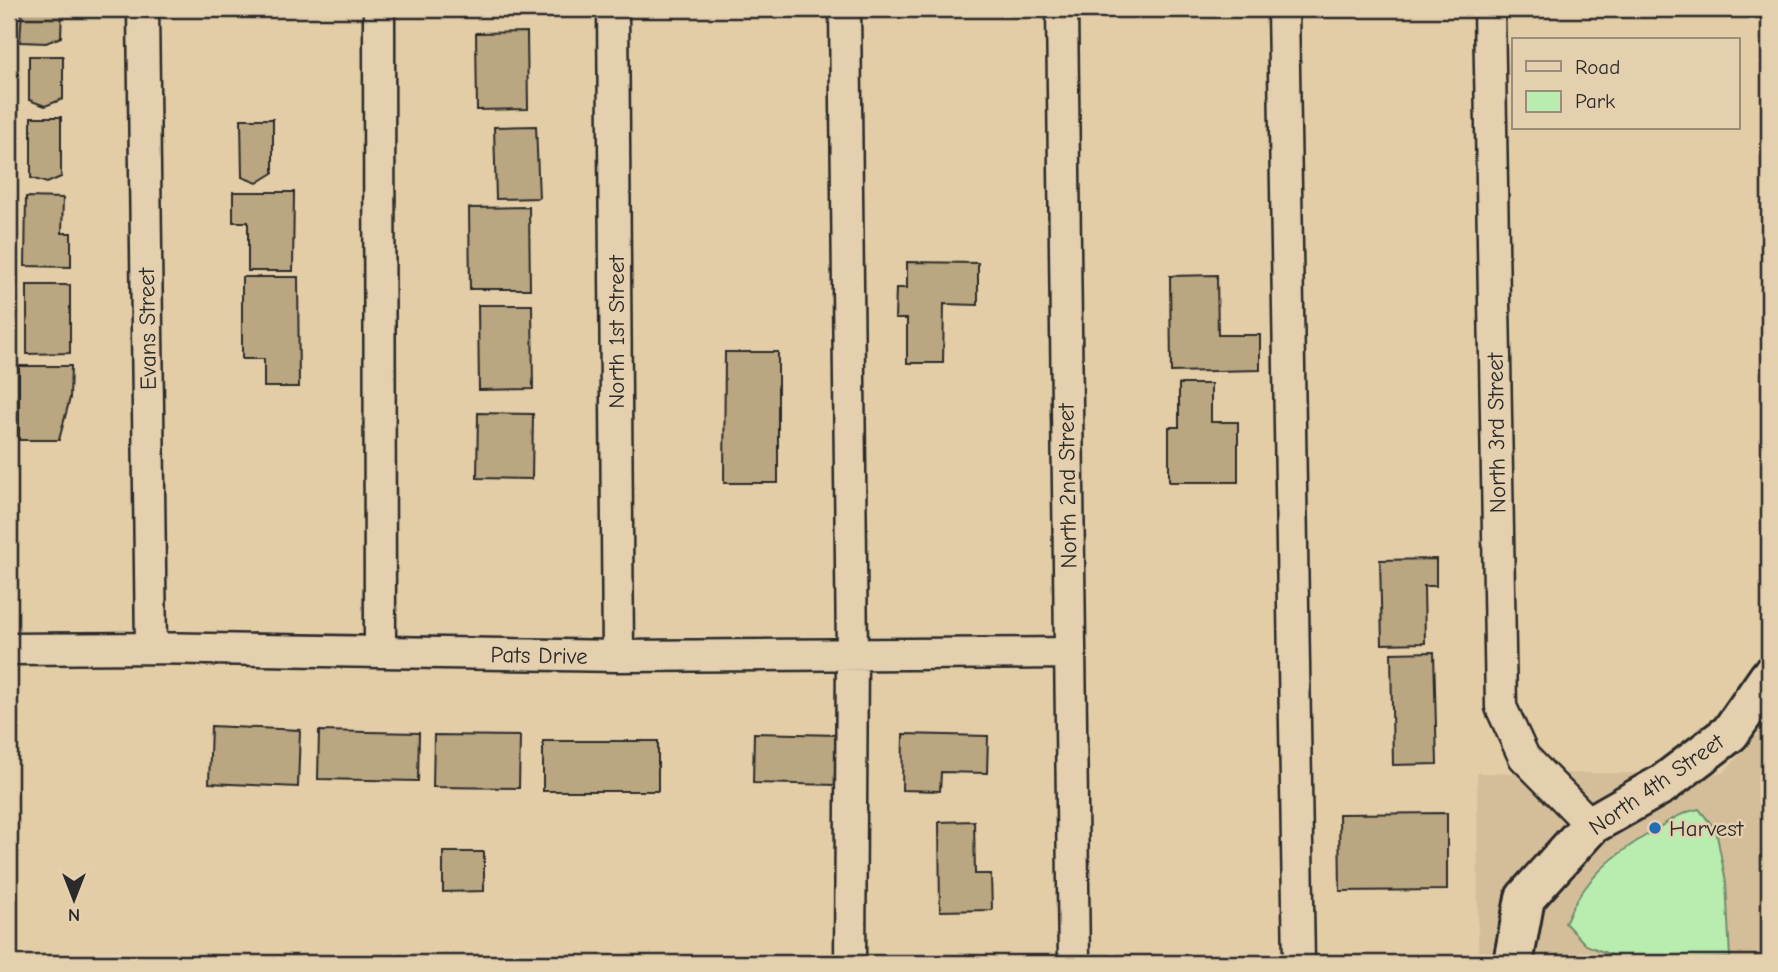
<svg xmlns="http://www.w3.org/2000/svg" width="1778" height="972" viewBox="0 0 1778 972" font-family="'Comic Neue',sans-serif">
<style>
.built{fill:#d4be99}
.green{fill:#b8edaf;stroke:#728c6d;stroke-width:2}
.building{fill:#baa680;stroke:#2b2b2b;stroke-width:2}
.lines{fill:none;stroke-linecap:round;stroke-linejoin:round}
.minor-casing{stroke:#2b2b2b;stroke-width:35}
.major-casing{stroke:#2b2b2b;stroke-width:44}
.minor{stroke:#e4cfae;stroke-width:30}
.major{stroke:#e4cfae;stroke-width:38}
.poi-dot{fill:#1f6fb2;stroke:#e4cfae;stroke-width:2.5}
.labels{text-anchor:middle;stroke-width:5;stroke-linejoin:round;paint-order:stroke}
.street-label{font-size:23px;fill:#2b2b2b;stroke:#e4cfae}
.poi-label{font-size:23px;fill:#2b2b2b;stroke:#e4cfae;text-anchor:start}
</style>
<rect width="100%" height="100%" fill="#e3cda7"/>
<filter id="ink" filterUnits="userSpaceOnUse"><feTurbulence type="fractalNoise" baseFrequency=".0143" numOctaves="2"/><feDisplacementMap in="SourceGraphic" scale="14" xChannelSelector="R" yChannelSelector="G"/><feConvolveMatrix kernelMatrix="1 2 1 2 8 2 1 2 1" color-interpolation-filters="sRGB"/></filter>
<g filter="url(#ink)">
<!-- built -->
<path class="built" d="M1769,715V963H1478L1477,773H1723L1760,732Z"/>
<!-- green -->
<path class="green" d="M1699,809L1716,830L1726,882L1730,958L1626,961L1586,945L1565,923C1583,879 1615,853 1655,830C1669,821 1682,812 1699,809Z"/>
<!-- building -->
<path class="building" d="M22,9H62L61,37L46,43L20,42Z
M527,32L528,109L477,110L476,33Z
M29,56H63V99L45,106L29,100Z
M31,117H61V177L47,183L31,178Z
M241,119H273V173L257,183L242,177Z
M536,126L539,198L496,199L494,127Z
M233,192H294L293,271H248V222H233Z
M26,197L63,198L62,233H71V267L25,266Z
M529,207L530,289H470L469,208Z
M907,262L978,263V305L944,304L943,363H907V319H895L896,288H907Z
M1217,275L1218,335H1260V370L1171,372L1170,276Z
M242,277H298L299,387H264V359H242Z
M27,285H70V353L27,354Z
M478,305H532L533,389L479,390Z
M725,352H778V483H724Z
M19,366H71L70,398L59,440H19Z
M1179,384H1211V422H1238V482H1169V427H1179Z
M478,413L533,414L532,479L477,478Z
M1436,559V586H1424L1425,643L1382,644L1380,560Z
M1434,652L1437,764L1393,765L1391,653Z
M211,726L300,730L298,787L209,783Z
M319,731L419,733L418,781L318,779Z
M754,733L838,735L836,785L753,783Z
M903,734L988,736L987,773L941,772L940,791L902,790Z
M434,735L520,736L519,788L433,787Z
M543,741H658V791H543Z
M1447,813V890L1340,891L1339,814Z
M974,821L975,874H991L992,910L940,911L939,822Z
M443,852H484V891L443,892Z"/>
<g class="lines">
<!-- minor casing -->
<g class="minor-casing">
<path id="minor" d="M143,9L151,648
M379,9L380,652
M613,9L618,656
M845,9L852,654L850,963
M1062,9L1074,963
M1283,9L1299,963
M1489,9L1501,707L1524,757L1591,825
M9,649L151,648L618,656L1069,653"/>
</g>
<!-- major casing -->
<g class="major-casing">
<path id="major" d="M1513,963L1525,898L1591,825L1663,784L1730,733L1769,677"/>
</g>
<!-- minor -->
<use href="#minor" class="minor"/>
<!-- major -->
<use href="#major" class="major"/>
</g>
</g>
<!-- markers -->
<circle class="poi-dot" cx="1655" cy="828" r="7"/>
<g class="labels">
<!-- street labels -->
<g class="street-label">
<text transform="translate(147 329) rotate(-91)" y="8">Evans Street</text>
<text transform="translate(616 332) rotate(-90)" y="8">North 1st Street</text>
<text transform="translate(1496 433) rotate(-91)" y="8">North 3rd Street</text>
<text transform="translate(1067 486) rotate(-91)" y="8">North 2nd Street</text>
<text transform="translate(539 655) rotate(1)" y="8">Pats Drive</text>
<text transform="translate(1656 784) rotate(-35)" y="8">North 4th Street</text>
</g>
<!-- poi labels -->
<g class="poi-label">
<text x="1669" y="836">Harvest</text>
</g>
</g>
<!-- margin -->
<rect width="1778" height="972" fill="none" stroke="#e4cfae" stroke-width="35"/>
<rect x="18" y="18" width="1743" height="937" fill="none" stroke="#2b2b2b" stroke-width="2.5" filter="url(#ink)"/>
<!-- legend -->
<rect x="1512" y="38" width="228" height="91" fill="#e4cfae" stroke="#9a8d7a" stroke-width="2"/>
<rect x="1526" y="61" width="35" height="10" fill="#e4cfae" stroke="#9a8d7a" stroke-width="2"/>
<text x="1575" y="74" font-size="21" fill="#2b2b2b">Road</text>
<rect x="1526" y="91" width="35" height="21" fill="#b8edaf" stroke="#9a8d7a" stroke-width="2"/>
<text x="1575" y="108" font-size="21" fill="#2b2b2b">Park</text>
<!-- north arrow -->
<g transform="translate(74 899) rotate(180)" stroke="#e4cfae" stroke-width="5" paint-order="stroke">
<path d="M0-5L12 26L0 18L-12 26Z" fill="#2b2b2b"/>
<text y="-10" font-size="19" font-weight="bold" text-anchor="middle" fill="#2b2b2b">N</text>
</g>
</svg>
